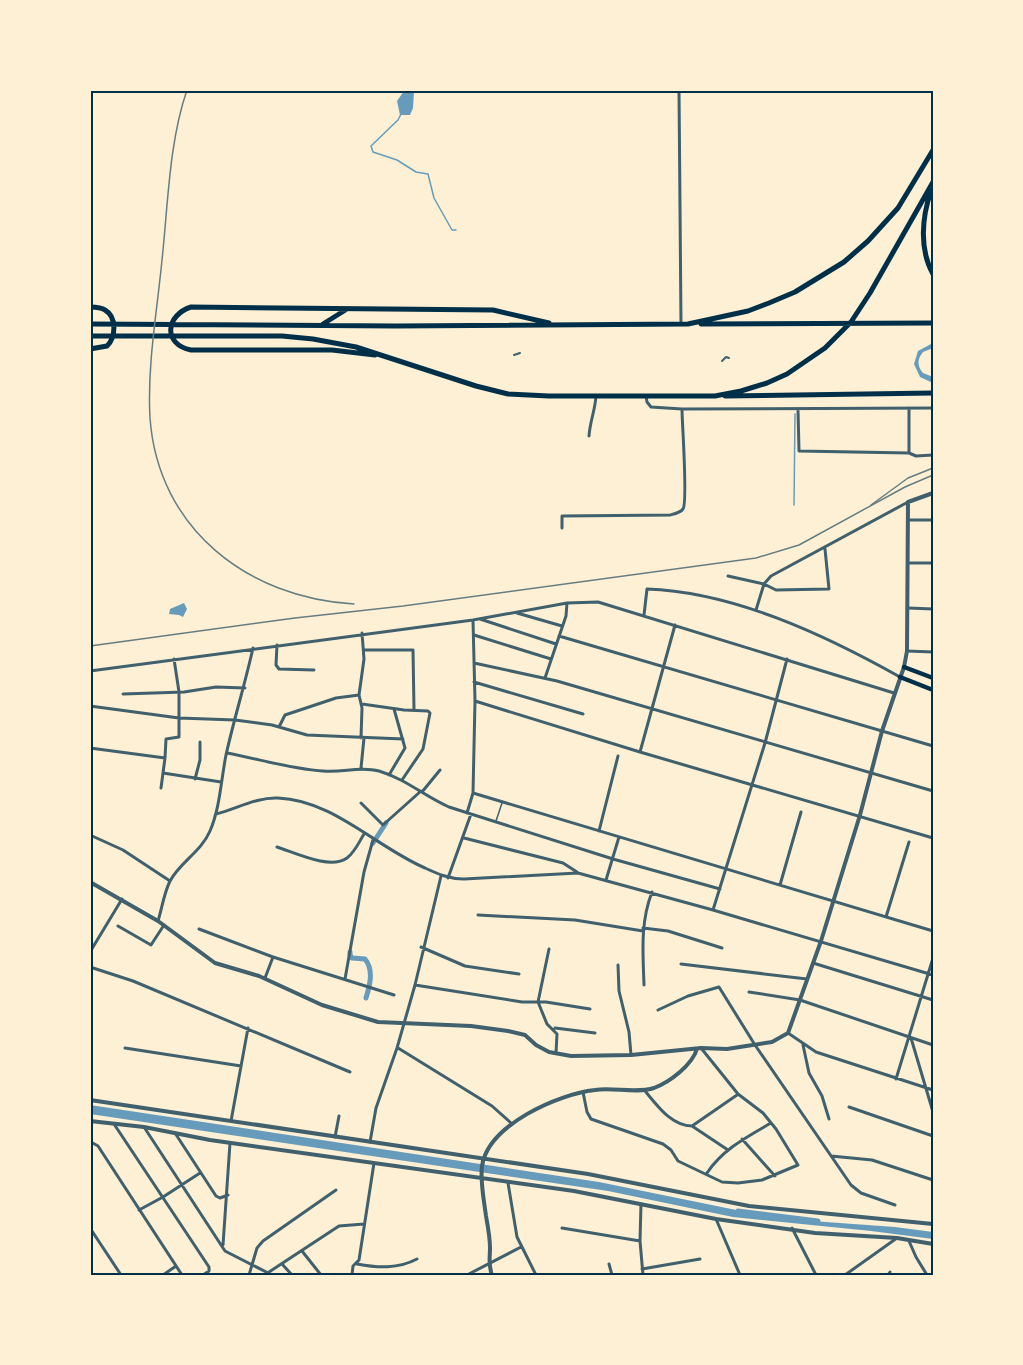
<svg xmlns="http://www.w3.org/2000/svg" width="1023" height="1365" viewBox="0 0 1023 1365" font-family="'Fira Sans',sans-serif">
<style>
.water{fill:#669bbc}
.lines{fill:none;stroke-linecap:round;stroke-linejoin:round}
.stream{stroke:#669bbc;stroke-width:1.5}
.canal{stroke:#669bbc;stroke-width:5}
.service{stroke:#3f606c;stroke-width:1.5}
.pedestrian{stroke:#3f606c;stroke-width:2}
.minor{stroke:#3f606c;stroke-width:3}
.tertiary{stroke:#3f606c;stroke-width:4}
.secondary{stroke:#003049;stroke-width:4.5}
.trunk{stroke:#003049;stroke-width:5}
.tram{stroke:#657d81;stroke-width:1.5}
.rail{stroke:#657d81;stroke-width:1.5}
.neatline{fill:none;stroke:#003049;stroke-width:2}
</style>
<rect width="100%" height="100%" fill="#fdf0d5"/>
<!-- water -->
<path class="water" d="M404,91L414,92L413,108L410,115H400L397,101Z
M931,344H933V348L923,352C917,359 917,366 923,373L933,377V383L920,377L914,364L918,351Z
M184,603L187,609L183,617L179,615L169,614L170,609Z
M90,1105L599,1182L741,1211L812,1221L895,1227L933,1232V1239L871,1231L733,1217L608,1191L90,1114Z"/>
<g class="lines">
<!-- stream -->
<path class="stream" d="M401,114L398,120L371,146L373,152L397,160L416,172L428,174L434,198L452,230H456
M794,505L795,414"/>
<!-- canal -->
<path class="canal" d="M373,843L386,823
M350,952V955L352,958L365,959C374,970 370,985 366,998
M738,1211L818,1221"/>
<!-- service -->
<path class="service" d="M496,821L502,803"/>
<!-- pedestrian -->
<path class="pedestrian" d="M514,355L520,353
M722,361L726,357L729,358"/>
<!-- minor -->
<path class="minor" d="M679,90L681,324
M646,396L647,402L651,407L682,409L933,408
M909,408V453
M798,410L799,451L909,453L916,456L933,455
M589,436C590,421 595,411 596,396
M909,520H933
M562,528V516L670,515C674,514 680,513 683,509C688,502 682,424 682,409
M908,563H933
M728,576L764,584L776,590L829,589L825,549
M908,608L933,609
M756,610L764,584L771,576L908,502
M517,613L562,626
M644,615L647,589C734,592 825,635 900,677
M480,619L556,644
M474,635L551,659
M559,636L933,746
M277,645L276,665L279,669L314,670
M364,650H413L414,709
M907,651L933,652
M474,663L557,681L933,791
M90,671L473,620L567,603L598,602L894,693
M545,678L566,616L567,603
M474,682L583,714
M123,694L184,692L216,687L245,688
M475,701L640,752L933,838
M362,704L404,710L428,711L430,713L423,749L402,780
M90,706L179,718L235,720L272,725L307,735L403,739
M279,727L285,715L336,698L359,695
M361,738L362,708L359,695L364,659L362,633
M90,748L165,758L161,788
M640,752L675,625
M227,753C259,759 291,769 323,771C343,773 359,766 379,771C406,779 424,796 449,807L613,859L720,889
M165,758L166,739L179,737V692L174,659
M361,768L364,738
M163,773L221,782
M389,775L405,748L394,709
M195,779L200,760V742
M422,792L440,770
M473,793L933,931
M361,803L383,825L421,791
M467,813L473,793L475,701L473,620
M216,814C237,809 256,797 278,798C333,800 376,847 425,868C438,874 449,879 464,879L578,873L713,910L933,975
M599,831L618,756
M90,835L123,850L170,881
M464,838L563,863L577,872
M277,847C296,853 330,870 347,858C355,852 359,842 364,834
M448,878L471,814
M606,880L619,837
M780,885L801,812
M713,910L765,743L787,659
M478,915L575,920L643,931
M886,917L909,842
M158,921C162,908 164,893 170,881C180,862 201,852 210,831C220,808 221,780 226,755C234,719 245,684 253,648
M118,926L151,945L164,925
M643,928L668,931L722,948
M199,929L273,957L394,995
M421,947L465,966L519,974
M549,949L538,1002L547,1024L557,1034L556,1053
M90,952L122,899
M813,963L933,1000
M681,964L807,979
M618,965L619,991L629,1032L631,1055
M90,967L133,981L350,1072
M265,978L273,957
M345,979L364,872L373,840
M415,985L522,1002H546L590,1009
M644,985C643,953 640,923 652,892
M749,992L800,1000L933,1045
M658,1010L688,996L719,987L755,1045L851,1185L861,1193L895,1205
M555,1028L595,1033
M788,1033L816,1052L933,1090
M911,1038L933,1112
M803,1045L809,1073L822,1096L829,1119
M125,1048L241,1066
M398,1048L492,1106L511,1123
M896,1079L933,958
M645,1091C657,1105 671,1126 692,1126
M583,1092L587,1112L591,1119L663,1144L671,1150L678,1161L722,1182L738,1183L762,1180L798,1165L776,1129L763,1113L738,1094L701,1048
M849,1107L933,1136
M231,1121L248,1028
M114,1124L209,1267V1271L203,1275
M692,1126L737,1095
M692,1126L728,1150
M144,1127L225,1251L272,1275
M175,1133L216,1196L220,1198L228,1195
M335,1137L339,1116
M742,1139L775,1176
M91,1142L98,1146L182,1275
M370,1142L376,1108L397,1048L415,985L441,876
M831,1156L872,1160L933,1180
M707,1173C723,1149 747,1137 771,1123
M508,1183L517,1237L536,1275
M641,1204L640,1241L643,1275
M139,1210L163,1197L200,1173
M716,1219L740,1275
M90,1228L121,1275
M562,1228L640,1241
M792,1228L816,1275
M909,1241L916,1257L927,1275
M223,1245L230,1143
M302,1251L321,1275
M282,1264L292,1275
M357,1264C378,1268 398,1269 417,1259
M609,1264L612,1275
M642,1269L700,1259
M269,1272L339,1226L364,1224
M163,1275L176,1266
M249,1275L257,1248L263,1241L336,1190
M352,1275L353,1266L359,1260L374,1163
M467,1275L521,1247
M845,1275L897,1238
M888,1275L890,1272"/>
<!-- tertiary -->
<path class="tertiary" d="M90,882L158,921L215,963L259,976L322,1005L378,1022L471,1026L508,1031L525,1035L536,1045L549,1052L571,1056L631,1055L701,1048L727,1049L772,1042L788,1033L821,941L860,815L882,731L904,667L907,651L908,502L933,493
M90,1100L588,1174L749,1206L933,1224
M90,1121L144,1127L210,1140L574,1191L716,1219L815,1233L897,1238L933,1244
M492,1275C488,1265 490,1258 490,1248C490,1237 488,1227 486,1216C484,1200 480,1182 482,1166C488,1125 558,1094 595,1090C613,1087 636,1094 654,1088C670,1082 692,1065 697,1049"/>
<!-- secondary -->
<path class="secondary" d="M904,667L933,678
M900,677L933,690"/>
<!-- trunk -->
<path class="trunk" d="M931,191C922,217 919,249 933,274
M90,307C95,307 101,307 105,310C117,317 116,337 107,346L90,349
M90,324L396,326L688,324L748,311L769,303L795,292L844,262L868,241L898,208L933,150
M323,324L347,309
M701,324L933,323
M90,336H282L313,339L356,347L476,386L508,394L549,396H715L741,391L767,383L787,374L825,348L851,322L870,293L933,182
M375,355L332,350H191C162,344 166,315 191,307L493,310L549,323
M725,396L933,393"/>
<!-- tram -->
<path class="tram" d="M187,90C169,142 168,205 162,260C157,312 147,366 150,418C158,529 248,598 354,604
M90,646L295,618L403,606L756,558L799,545L905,487L933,475"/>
<!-- rail -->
<path class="rail" d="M871,505L908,478L933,468"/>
</g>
<!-- border -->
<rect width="1023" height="1365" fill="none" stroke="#fdf0d5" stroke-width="183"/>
<rect x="92" y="92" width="840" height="1182" class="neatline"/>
</svg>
